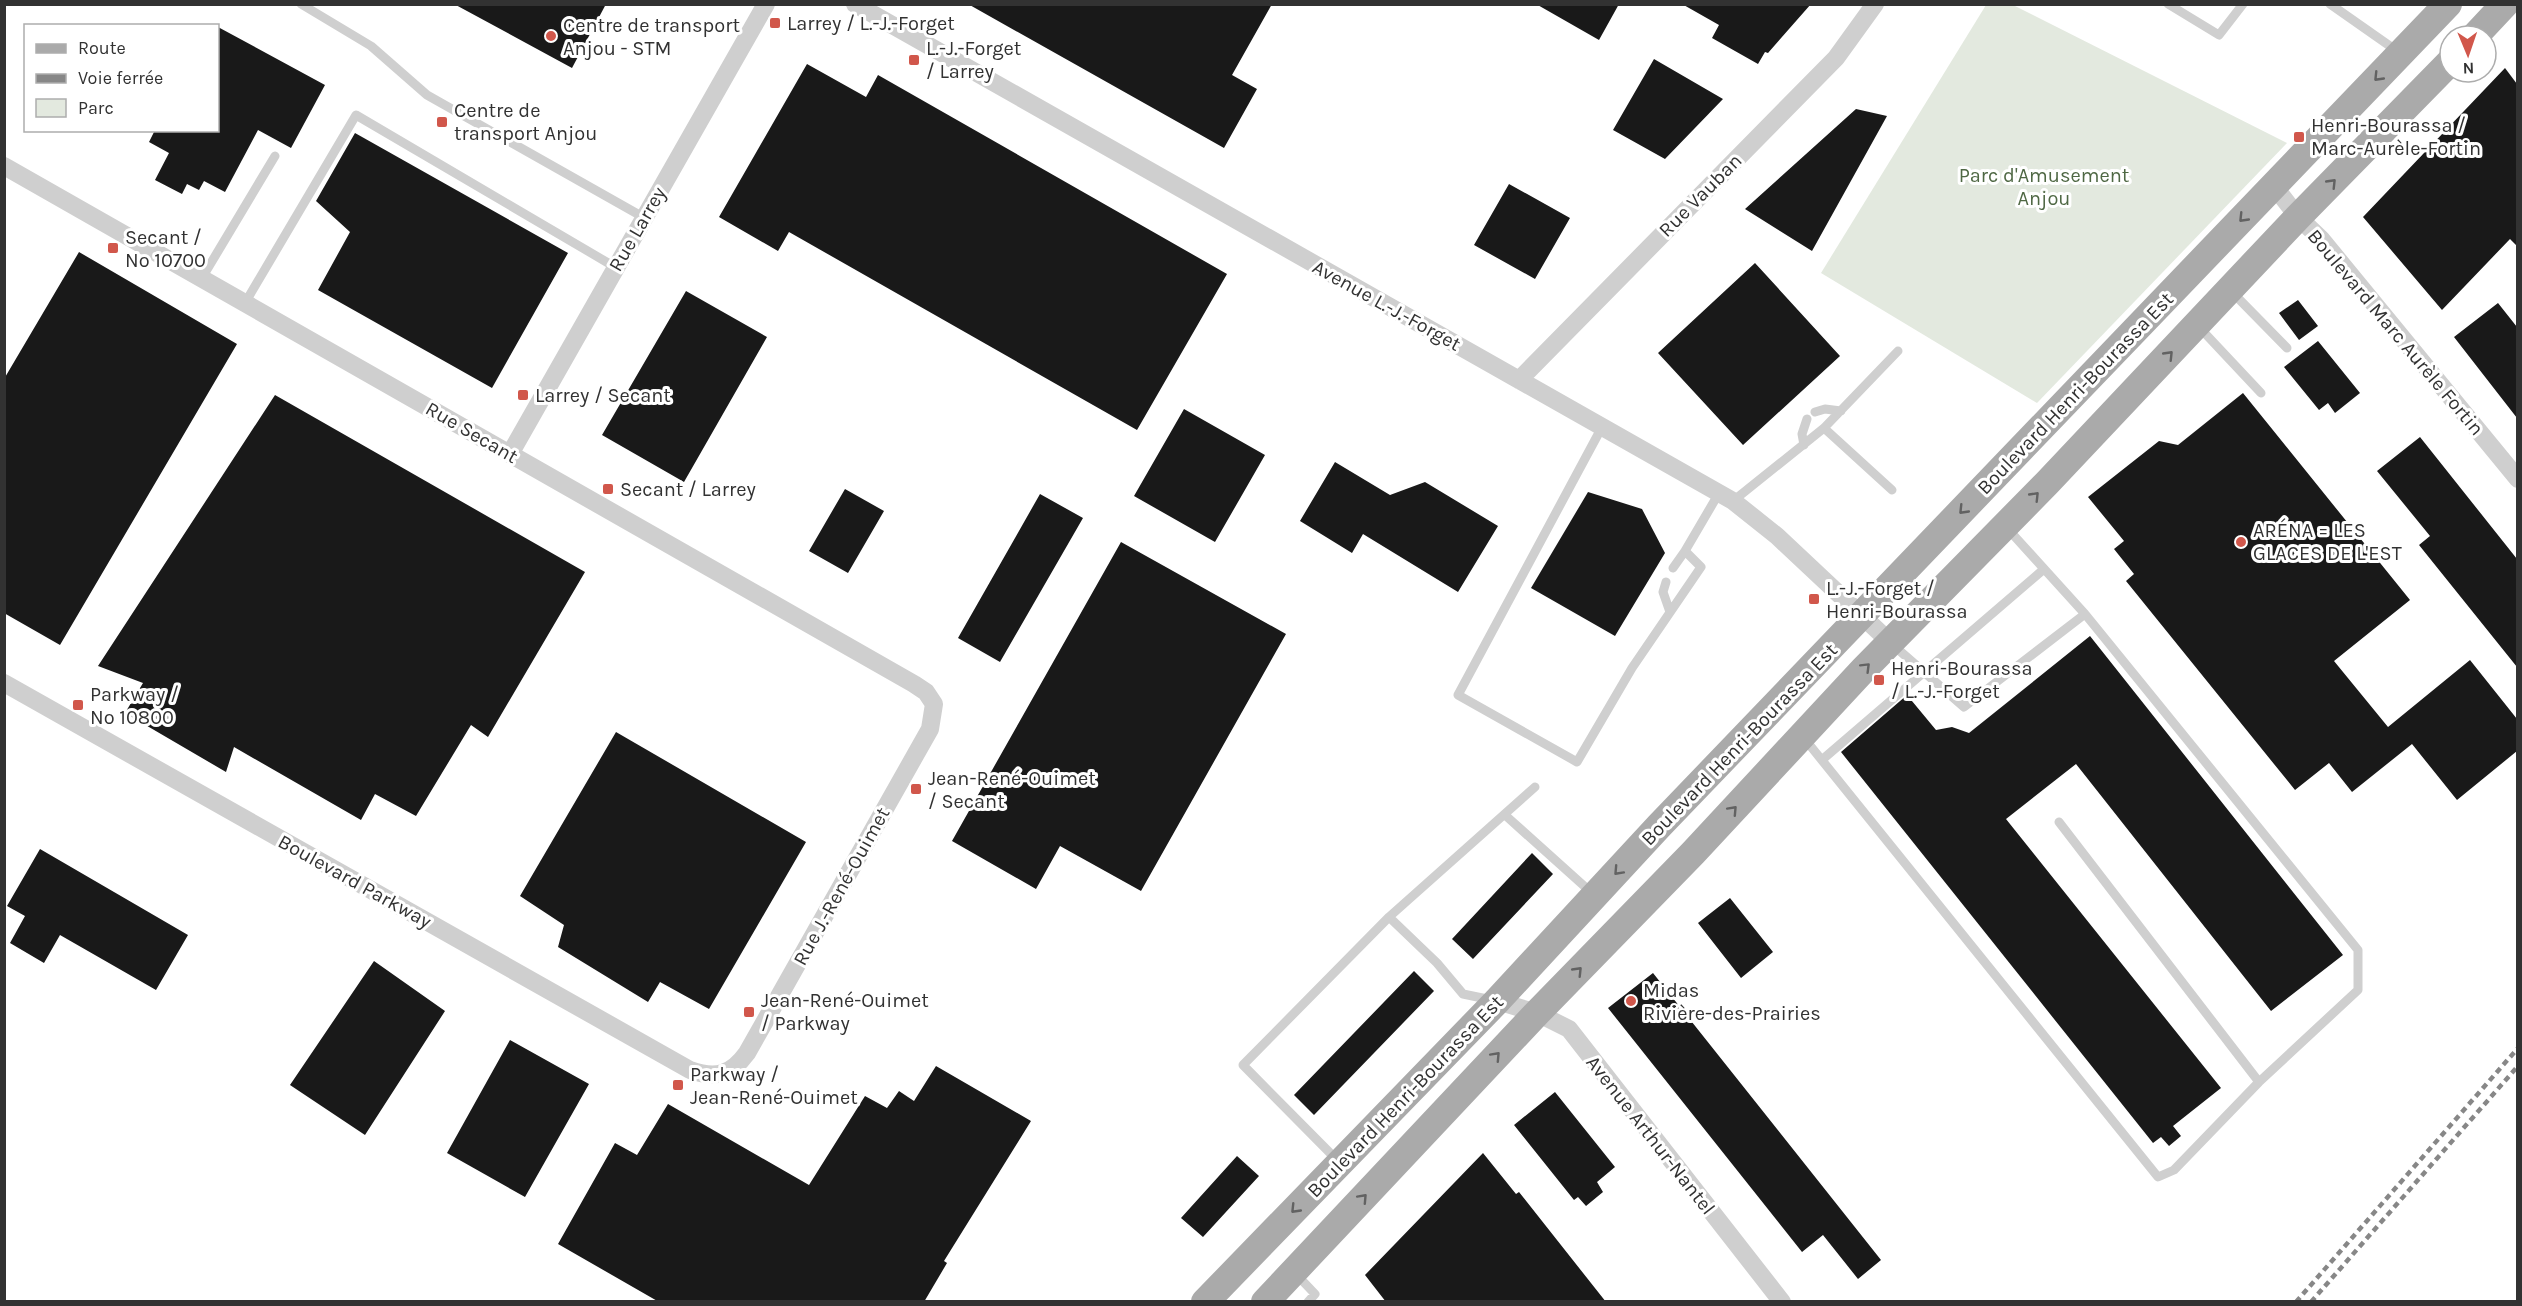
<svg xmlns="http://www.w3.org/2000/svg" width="2522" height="1306" viewBox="0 0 2522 1306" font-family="Karla,sans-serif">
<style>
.green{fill:#e3e9df}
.building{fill:#191919}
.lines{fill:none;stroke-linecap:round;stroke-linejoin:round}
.lane{stroke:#cfcfcf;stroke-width:9}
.street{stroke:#cfcfcf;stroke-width:18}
.primary{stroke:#aaa;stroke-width:28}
.rail{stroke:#878787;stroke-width:4.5;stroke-dasharray:6 4.5;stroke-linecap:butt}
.oneway{stroke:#626262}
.poi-dot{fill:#d1574b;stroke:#fff;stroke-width:2}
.labels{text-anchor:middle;stroke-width:6;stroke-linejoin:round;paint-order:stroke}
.poi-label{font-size:20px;fill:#323232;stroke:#fff;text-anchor:start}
.park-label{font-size:20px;fill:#4f6844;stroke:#fff}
.street-label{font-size:20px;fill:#323232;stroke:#fff}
</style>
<rect width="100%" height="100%" fill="#fff"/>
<!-- green -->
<path class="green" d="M1986,5H2013L2287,143L2037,403L1821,273Z"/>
<!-- building -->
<path class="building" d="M454,4H606L572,68Z
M968,4H1272L1232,75L1257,89L1224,148Z
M1536,4H1619L1599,40Z
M1682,4H1811L1768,53L1765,52L1758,64L1712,38L1719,25Z
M218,27L325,85L291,148L258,130L225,192L204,181L199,190L187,184L182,194L155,180L169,153L149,142L155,130H218Z
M1654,59L1723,99L1665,159L1613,130Z
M807,64L866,97L878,75L1227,274L1137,430L789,232L778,251L719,217Z
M2505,68L2517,84V246L2510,239L2442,310L2363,217Z
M1856,109L1887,116L1812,251L1745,209Z
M355,133L568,253L492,388L318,290L350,232L316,201Z
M1509,184L1570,218L1535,279L1474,245Z
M79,252L237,344L60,645L4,613V379Z
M1755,263L1840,356L1743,445L1658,353Z
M686,291L767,337L684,482L602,435Z
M2298,300L2318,326L2299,340L2279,313Z
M2498,303L2517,327V418L2454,337Z
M2318,341L2360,393L2335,413L2328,403L2319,410L2284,367Z
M2243,393L2410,600L2334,661L2388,727L2470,660L2517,719V751L2457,800L2412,744L2352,792L2329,763L2295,790L2126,581L2134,574L2114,549L2124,541L2088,497L2159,441L2178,445Z
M275,395L585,572L488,737L471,725L416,816L375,794L361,820L234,747L226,772L125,713L143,683L98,666Z
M1184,409L1265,455L1215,542L1134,496Z
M2420,437L2517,559V667L2419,545L2430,536L2377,471Z
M1335,462L1390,495L1425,482L1498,526L1458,592L1363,534L1352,553L1300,521Z
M845,489L884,511L848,573L809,551Z
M1588,492L1642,509L1665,553L1615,636L1531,588Z
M1040,494L1083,518L1000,662L958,638Z
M1121,542L1286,634L1141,891L1060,846L1036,889L952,841Z
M2090,636L2343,955L2271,1011L2076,764L2006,819L2221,1088L2173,1126L2181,1136L2169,1146L2161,1137L2153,1143L1841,752L1907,695L1936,730L1952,727L1969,733Z
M616,732L806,842L709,1009L660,982L648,1002L558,947L564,925L520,896Z
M40,849L188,935L156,990L60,935L44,963L10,943L25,916L7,906Z
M1532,853L1553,874L1473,959L1452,939Z
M1730,898L1773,952L1741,978L1698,923Z
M374,961L445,1011L365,1135L290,1085Z
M1414,971L1434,991L1314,1115L1294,1095Z
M1653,973L1881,1260L1858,1279L1823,1235L1802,1252L1608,1008Z
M510,1040L589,1084L525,1197L447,1153Z
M936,1066L1031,1121L944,1261L947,1263L924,1302H659L558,1244L615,1143L637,1155L668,1104L809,1185L865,1096L887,1108L899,1091L914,1101Z
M1555,1092L1615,1167L1597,1182L1603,1192L1586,1206L1578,1197L1574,1200L1514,1125Z
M1483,1153L1516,1194L1519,1192L1606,1302H1386L1365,1275Z
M1237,1156L1259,1176L1203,1237L1181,1218Z"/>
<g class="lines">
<!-- lane -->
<path class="lane" d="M301,4L371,46L427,95L643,217
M2168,4L2219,35L2243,4
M2330,4L2397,51
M202,278L275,156
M2232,292L2287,348
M245,303L356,115L615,267
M2199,327L2261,393
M1815,412L1825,409L1841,411
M1602,427L1458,695L1577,762L1632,668L1701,567L1685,551L1719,493
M1824,428L1892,490
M1804,445L1802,434L1807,419
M1733,501L1824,428L1898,351
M1673,568L1685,551
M1666,582L1663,592L1670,612
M1893,645L1964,707L2085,614L2007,528
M1804,738L2158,1177L2174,1170L2259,1082L2358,990V950L2085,614
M1823,759L2044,569
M1505,815L1593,894
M2059,822L2259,1082
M1389,917L1535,787
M1337,1160L1243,1065L1389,917L1437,963L1463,994L1492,1000
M1295,1273L1315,1294L1308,1302"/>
<!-- street -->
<path class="street" d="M855,4L1733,501L1777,536L1891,643
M4,166L914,684L926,692L934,704L930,729L747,1053C731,1075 716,1079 690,1070L4,683
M2274,186L2298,217L2321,239L2518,479
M1519,380L1836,58L1875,4
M510,454L766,4
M1497,1001L1537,1013L1569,1029L1782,1302"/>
<!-- primary -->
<path class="primary" d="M2475,36L2505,4
M1205,1302L1497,1001L1659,826L2448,4
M1265,1302L1537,1013L1693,853L1864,669L2047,483L2298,217L2450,62"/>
<!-- rail -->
<path class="rail" d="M2296,1302L2518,1048
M2311,1302L2518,1066"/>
</g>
<!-- one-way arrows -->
<defs><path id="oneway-chevron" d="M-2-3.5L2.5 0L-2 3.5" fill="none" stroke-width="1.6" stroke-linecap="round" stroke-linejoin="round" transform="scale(1.5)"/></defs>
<g class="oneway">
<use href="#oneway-chevron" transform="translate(2378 77) rotate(134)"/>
<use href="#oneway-chevron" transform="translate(2332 183) rotate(-46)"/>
<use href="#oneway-chevron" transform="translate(2243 218) rotate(134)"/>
<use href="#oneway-chevron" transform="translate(2169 355) rotate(-46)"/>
<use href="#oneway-chevron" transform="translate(2035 496) rotate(-46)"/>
<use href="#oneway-chevron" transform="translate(1963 510) rotate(134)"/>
<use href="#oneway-chevron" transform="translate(1866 667) rotate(-45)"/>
<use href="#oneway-chevron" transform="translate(1733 810) rotate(-47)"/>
<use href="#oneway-chevron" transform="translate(1618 871) rotate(133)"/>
<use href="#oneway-chevron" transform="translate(1578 971) rotate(-46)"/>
<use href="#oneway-chevron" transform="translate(1496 1056) rotate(-47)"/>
<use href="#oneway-chevron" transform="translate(1363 1198) rotate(-47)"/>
<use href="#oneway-chevron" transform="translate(1295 1209) rotate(134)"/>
</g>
<!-- markers -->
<g class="poi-dot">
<rect x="769" y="17" width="12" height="12" rx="3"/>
<circle cx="551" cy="36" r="6"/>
<rect x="908" y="54" width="12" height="12" rx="3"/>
<rect x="436" y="116" width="12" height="12" rx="3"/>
<rect x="2293" y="131" width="12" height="12" rx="3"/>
<rect x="107" y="242" width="12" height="12" rx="3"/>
<rect x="517" y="389" width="12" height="12" rx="3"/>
<rect x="602" y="483" width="12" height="12" rx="3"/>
<circle cx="2241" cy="542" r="6"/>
<rect x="1808" y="593" width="12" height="12" rx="3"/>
<rect x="1873" y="674" width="12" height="12" rx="3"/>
<rect x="72" y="699" width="12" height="12" rx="3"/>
<rect x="910" y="783" width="12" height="12" rx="3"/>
<circle cx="1631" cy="1001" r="6"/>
<rect x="743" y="1006" width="12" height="12" rx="3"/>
<rect x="672" y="1079" width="12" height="12" rx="3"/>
</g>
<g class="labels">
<!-- poi labels -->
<g class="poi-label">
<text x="787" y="30">Larrey / L.-J.-Forget</text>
<text x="563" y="32">Centre de transport<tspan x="563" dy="23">Anjou - STM</tspan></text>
<text x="926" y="55">L.-J.-Forget<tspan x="926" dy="23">/ Larrey</tspan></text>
<text x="454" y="117">Centre de<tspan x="454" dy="23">transport Anjou</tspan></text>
<text x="2311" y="132">Henri-Bourassa /<tspan x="2311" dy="23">Marc-Aurèle-Fortin</tspan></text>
<text x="125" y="244">Secant /<tspan x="125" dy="23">No 10700</tspan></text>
<text x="535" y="402">Larrey / Secant</text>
<text x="620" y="496">Secant / Larrey</text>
<text x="2253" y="537">ARÉNA = LES<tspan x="2253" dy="23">GLACES DE L'EST</tspan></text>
<text x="1826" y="595">L.-J.-Forget /<tspan x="1826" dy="23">Henri-Bourassa</tspan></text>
<text x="1891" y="675">Henri-Bourassa<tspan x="1891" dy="23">/ L.-J.-Forget</tspan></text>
<text x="90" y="701">Parkway /<tspan x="90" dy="23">No 10800</tspan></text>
<text x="928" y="785">Jean-René-Ouimet<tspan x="928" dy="23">/ Secant</tspan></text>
<text x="1643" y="997">Midas<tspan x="1643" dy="23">Rivière-des-Prairies</tspan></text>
<text x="761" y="1007">Jean-René-Ouimet<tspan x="761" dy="23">/ Parkway</tspan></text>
<text x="690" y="1081">Parkway /<tspan x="690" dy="23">Jean-René-Ouimet</tspan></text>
</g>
<!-- park labels -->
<g class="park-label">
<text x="2044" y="182">Parc d'Amusement<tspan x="2044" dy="23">Anjou</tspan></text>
</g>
<!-- street labels -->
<g class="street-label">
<text transform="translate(1700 195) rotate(-45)" y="7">Rue Vauban</text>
<text transform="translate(637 229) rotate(-60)" y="7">Rue Larrey</text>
<text transform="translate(1387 305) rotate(29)" y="7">Avenue L.-J.-Forget</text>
<text transform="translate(2396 332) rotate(50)" y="7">Boulevard Marc Aurèle Fortin</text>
<text transform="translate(2075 393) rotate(-46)" y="7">Boulevard Henri-Bourassa Est</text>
<text transform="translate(472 432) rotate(30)" y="7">Rue Secant</text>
<text transform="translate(1739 744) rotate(-46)" y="7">Boulevard Henri-Bourassa Est</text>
<text transform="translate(355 881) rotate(29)" y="7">Boulevard Parkway</text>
<text transform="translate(841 886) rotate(-61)" y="7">Rue J.-René-Ouimet</text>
<text transform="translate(1405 1096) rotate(-46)" y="7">Boulevard Henri-Bourassa Est</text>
<text transform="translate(1651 1135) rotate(52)" y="7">Avenue Arthur-Nantel</text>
</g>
</g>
<!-- border -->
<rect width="2522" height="1306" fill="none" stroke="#323232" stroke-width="12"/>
<!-- legend -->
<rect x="24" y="24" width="195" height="108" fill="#ffffff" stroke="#adadad" stroke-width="1.5"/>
<rect x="36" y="44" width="30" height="9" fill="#aaaaaa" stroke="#adadad" stroke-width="1.5"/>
<text x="78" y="54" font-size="18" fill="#323232">Route</text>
<rect x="36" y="74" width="30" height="9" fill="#878787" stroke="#adadad" stroke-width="1.5"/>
<text x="78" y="84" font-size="18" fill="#323232">Voie ferrée</text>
<rect x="36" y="99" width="30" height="18" fill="#e3e9df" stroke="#adadad" stroke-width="1.5"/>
<text x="78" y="114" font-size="18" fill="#323232">Parc</text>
<!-- north arrow -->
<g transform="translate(2468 54) rotate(178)"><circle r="28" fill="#ffffff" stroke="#adadad" stroke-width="1.5"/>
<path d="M0-4.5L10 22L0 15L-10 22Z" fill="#d1574b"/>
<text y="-9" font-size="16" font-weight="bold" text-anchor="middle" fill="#323232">N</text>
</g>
</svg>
